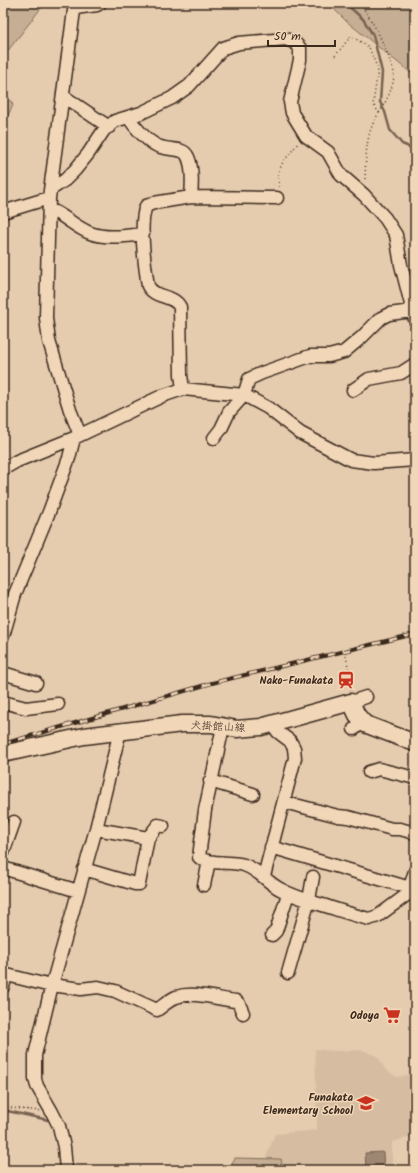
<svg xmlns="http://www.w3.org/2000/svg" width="418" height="1173" viewBox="0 0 418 1173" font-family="Kalam,'Klee One',sans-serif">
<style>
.built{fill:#d6bda2}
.green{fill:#c6ae94;stroke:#806c59}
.water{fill:#9d8772;stroke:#766250}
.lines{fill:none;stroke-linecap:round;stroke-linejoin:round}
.stream{stroke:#766250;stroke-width:2.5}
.minor-casing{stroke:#3b2a1e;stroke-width:15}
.major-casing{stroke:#3b2a1e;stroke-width:19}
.path{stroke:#3b2a1e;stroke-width:1.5;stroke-dasharray:1 3;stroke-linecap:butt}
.minor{stroke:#f1d6b8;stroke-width:12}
.major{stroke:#f1d6b8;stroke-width:16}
.rail-casing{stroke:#3b2a1e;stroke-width:4}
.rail{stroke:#f1d6b8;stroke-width:2.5;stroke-dasharray:8;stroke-linecap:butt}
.labels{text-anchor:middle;stroke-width:3;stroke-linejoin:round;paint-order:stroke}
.poi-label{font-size:11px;font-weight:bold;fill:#3b2a1e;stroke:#f1d6b8;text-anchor:end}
.street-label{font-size:11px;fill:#3b2a1e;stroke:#f1d6b8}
</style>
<rect width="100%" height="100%" fill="#e6ccaf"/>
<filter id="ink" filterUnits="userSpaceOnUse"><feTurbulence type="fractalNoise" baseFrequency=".025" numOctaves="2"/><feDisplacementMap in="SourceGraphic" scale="8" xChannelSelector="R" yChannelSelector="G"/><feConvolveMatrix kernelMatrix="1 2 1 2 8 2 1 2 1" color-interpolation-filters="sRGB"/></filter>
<g filter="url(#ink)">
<!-- built -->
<path class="built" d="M315,1049L335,1051L363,1050L378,1057L386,1070L397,1077L415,1073V1136L392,1142V1170H244L264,1162L275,1134L317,1130Z"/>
<!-- green -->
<path class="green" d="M3,3H45L3,57Z
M328,3H415V70L411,73L346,21Z
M3,88L13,105L3,126Z
M235,1158L281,1159L283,1170H228Z"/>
<!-- water -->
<path class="water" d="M383,1152L384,1170H366L365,1153Z"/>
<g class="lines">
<!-- stream -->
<path class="stream" d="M345,3L363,19L373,35L382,72L380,102L385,112L390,130L402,144L407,146L415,153
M3,1110L48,1120"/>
<!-- minor casing -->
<g class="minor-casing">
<path id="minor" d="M75,3L49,198L46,318L49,341L70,410L80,435
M75,8L97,5L100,3
M63,96L109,127
M128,117C135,127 144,138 154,144C163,150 173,148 182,151C194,155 192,186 191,197
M50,190L65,180L75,170L88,154L104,130L115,121L141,113L172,98L189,86L223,48L239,43L286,39L295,43L300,48V60L290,102L292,113L306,136L328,152L341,175L364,195L385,218L396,235L401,265L415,320
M49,209C64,215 75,227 90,233C106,239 126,236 143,234
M3,212L49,198
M183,389L181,375L180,307C173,294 155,299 148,286C145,267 139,223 146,206L154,203L191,197L277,198
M353,390L369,379L401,373L415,364
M214,438L221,429L229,412L244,395L249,379L262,373L310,356H329L344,352L362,337L381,318L389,314L412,311
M3,469L17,461L74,438L162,396L183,389L244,395L268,408L300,433L351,460L374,463L415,460
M3,636L15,594L49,512L69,458L74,438
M3,673L36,683
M3,702L26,708L58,704
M351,702L366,697
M223,727L205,810L199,857C206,865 233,861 244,865C261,871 267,883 282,890C293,896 307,900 319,904C336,909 352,915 369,919L378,916L408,894L415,871
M354,729L362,722
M369,772L379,769L415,778
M210,781L253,794
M284,802L338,816L348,817L392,829H400L415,833
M96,829L148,838
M271,847L410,888
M3,853L14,822
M3,868L78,891
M84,869L135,884H139L148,838L158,825L163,826
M264,876L295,758L294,748L290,741L278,732L273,723
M204,885L209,861
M272,935L276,931L288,894
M288,973L309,900L313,877
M3,974L51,986
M52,985L81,989L98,987L115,991L157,1010C163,1006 169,1000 176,997C194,991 217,999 236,1001L239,1004L243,1013
M3,987L6,975
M66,1170L64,1147L59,1126L52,1112L37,1086L35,1079V1055L52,985L96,829L120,731"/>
</g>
<!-- major casing -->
<g class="major-casing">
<path id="major" d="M3,754L84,736L182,724H211L237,729L261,727L351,702L357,715L365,724L415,743"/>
</g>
<!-- path -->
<path class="path" d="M360,3C372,21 382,38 389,58C390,62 393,68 394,73C394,87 386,102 379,113
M335,56L351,36L369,47L378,70L373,104L379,113C365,133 366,157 365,181
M279,187L278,173L283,162L299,142
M346,656L349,672
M350,685L351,690
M3,1107L40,1111"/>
<!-- minor -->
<use href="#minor" class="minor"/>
<!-- major -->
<use href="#major" class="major"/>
<!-- rail casing -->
<g class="rail-casing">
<path id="rail" d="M3,744L212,683L415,634"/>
</g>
<!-- rail -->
<use href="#rail" class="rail"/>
</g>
</g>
<!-- icons -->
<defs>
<g id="station-bare" transform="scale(1.38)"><path d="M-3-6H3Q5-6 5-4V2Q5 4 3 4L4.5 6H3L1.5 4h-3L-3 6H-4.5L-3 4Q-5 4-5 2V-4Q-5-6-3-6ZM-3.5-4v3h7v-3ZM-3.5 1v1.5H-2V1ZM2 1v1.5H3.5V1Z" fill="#c8321e" stroke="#f1d6b8" stroke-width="2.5" paint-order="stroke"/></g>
<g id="supermarket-bare" transform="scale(1.38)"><path d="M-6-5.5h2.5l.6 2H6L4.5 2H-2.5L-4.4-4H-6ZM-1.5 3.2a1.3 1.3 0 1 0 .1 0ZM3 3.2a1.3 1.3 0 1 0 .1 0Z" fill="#c8321e" stroke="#f1d6b8" stroke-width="2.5" paint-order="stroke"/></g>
<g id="school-bare" transform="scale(1.38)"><path d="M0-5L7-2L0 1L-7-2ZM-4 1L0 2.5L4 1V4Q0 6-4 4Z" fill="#c8321e" stroke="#f1d6b8" stroke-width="2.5" paint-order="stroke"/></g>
</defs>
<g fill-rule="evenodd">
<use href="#station-bare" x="346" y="680"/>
<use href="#supermarket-bare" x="392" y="1015"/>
<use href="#school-bare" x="366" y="1103"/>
</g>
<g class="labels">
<!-- poi labels -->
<g class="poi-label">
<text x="333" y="684">Nako-Funakata</text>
<text x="379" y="1019">Odoya</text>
<text x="353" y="1101">Funakata<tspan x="353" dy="13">Elementary School</tspan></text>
</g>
<!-- street labels -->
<g class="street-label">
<text transform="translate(218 726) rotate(3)" y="4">犬掛館山線</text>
</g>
</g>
<!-- margin -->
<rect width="418" height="1173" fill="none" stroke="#f1d6b8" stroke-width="16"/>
<rect x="8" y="8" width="402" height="1157" fill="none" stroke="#3b2a1e" stroke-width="1.5" filter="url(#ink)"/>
<!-- scale -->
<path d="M268 40v6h67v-6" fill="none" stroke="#3b2a1e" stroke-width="2"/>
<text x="274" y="40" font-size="12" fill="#3b2a1e" stroke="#f1d6b8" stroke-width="3" paint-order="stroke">50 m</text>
</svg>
